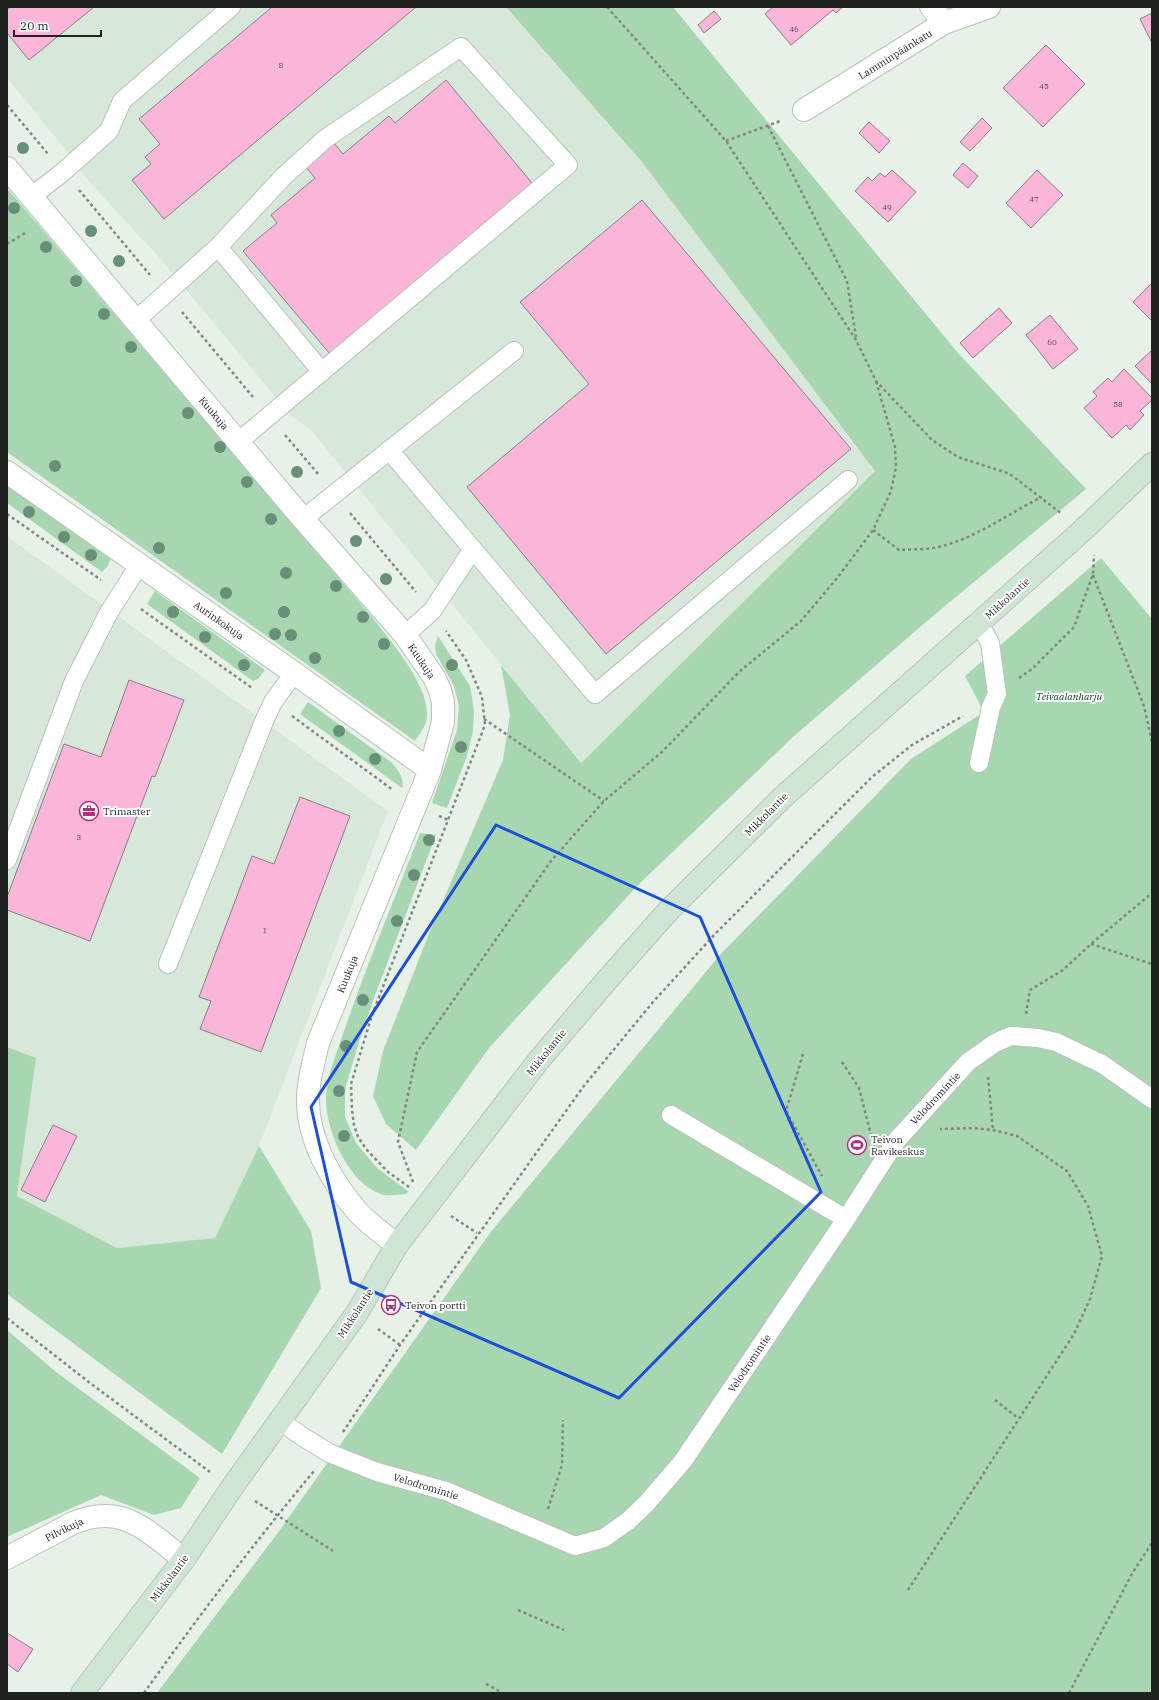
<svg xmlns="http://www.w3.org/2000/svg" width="1159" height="1700" viewBox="0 0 1159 1700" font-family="'IBM Plex Serif',serif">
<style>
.built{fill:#d7e8da}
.green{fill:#a7d6b1}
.building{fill:#f9b6d8;stroke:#897e83}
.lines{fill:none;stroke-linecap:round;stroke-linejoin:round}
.service-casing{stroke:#b8c2ba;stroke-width:20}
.minor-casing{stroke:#b8c2ba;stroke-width:24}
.secondary-casing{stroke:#b8c2ba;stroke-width:24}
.path{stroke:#808781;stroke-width:2.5;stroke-dasharray:3 3;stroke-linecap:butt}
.service{stroke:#fff;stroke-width:18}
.minor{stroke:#fff;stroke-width:22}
.secondary{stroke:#cee5d4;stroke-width:22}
.tree{fill:#688f77}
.marked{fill:none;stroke:#1d4ed8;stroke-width:3;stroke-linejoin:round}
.labels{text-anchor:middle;stroke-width:4;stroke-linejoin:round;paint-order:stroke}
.number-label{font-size:8px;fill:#56484e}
.street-label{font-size:10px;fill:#1f2320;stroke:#fff}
.park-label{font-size:10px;font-style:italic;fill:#013e1a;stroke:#fff}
.poi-label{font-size:10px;fill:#1f2320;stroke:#fff;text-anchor:start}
</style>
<rect width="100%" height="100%" fill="#e7f1e8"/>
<!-- built -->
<path class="built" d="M7,7H506L642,162L875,471L581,763L311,430L291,416L158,256L84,176L62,145L7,78Z
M7,536L388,811L259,1146L215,1238L117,1248L17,1196L36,1058L7,1047Z"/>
<!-- green -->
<path class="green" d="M506,7H673L958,353L1086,489L927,621L793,737L638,885L489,1048L416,1150L386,1124L373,1096L383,1051L428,936L503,760L510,715L501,665L581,763L875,471L642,162Z
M7,188L372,617C391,642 434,690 426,722C424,729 418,736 415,741L7,452Z
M7,484L111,559L107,567L102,572L7,503Z
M1101,558L1152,619V1693H157L277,1534L490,1233L719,956L911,759L984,712L965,676Z
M155,591L265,670L258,679L253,681L147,604Z
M438,636L470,686L474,710L473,731L467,756L447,808L432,803L457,730L459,706L454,686L436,654L435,646Z
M308,702L391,762C397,769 405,778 402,788L300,714Z
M420,833L436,835L374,998L359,1042L345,1089V1117L356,1143L377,1168L408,1191L406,1194C400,1194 391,1196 385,1195C350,1187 325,1131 326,1097C327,1074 338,1050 345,1028C368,962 395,898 420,833Z
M7,1047L36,1058L17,1196L117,1248L215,1238L259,1146L311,1231L321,1288L222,1454L7,1294Z
M7,1330L56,1372L200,1478L181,1508L154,1515L101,1495L7,1537Z"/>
<!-- building -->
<path class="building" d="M11,7H94L29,60L7,33V10Z
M272,7H416L164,219L132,180L151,164L145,157L160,144L139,119Z
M773,7H843L836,13L833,10L791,45L765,14Z
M714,11L721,19L704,33L698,25Z
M1152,13V43L1140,19Z
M1046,45L1085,84L1043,127L1003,88Z
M446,80L532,183L330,354L243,251L277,223L271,215L315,178L306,167L334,143L343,154L389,116L395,123Z
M982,118L992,128L970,151L960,142Z
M869,122L890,141L879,153L859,133Z
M963,163L978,176L968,188L953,175Z
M892,170L916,192L888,222L855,191L868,177L872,181L880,173L885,177Z
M1037,170L1063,195L1031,228L1006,203Z
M642,200L851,449L606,654L467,487L589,384L520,302Z
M1152,283V321L1133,302Z
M999,308L1012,323L973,358L960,343Z
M1050,315L1078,349L1053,369L1026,335Z
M1151,351L1152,352V384L1135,366Z
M1124,369L1152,398V400L1140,411L1144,415L1130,430L1126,425L1112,438L1084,408L1097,396L1093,392L1108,378L1112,382Z
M129,680L184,700L155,777L152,776L90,941L7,910V897L64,744L101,757Z
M300,797L350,816L261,1052L200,1029L211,1001L199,997L252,856L274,864Z
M53,1125L77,1136L45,1202L21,1190Z
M7,1633L33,1649L18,1672L7,1664Z"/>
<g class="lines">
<!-- service casing -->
<g class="service-casing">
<path id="service" d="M31,197L63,172L109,131L122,101L231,7
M218,247L322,372
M136,320L218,247L284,176L325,139L461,47L568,165L238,442
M389,450L595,694L848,480
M303,519L514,351
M979,623L990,643L997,694L991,707L979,763
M405,635L432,611L473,549
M7,860L74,681L108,614L139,565
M168,964L265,719L273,702L294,673
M671,1115L846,1219
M280,1421L303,1437L329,1453L377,1472L446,1491L575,1546L604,1538L628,1521L646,1504L683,1461L846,1219L896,1141L968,1062L995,1043L1011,1036L1038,1038L1056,1042L1102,1064L1152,1099"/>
</g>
<!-- minor casing -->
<g class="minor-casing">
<path id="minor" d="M931,7L944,23
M804,110L944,23L989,7
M7,168L303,519L405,635L434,677L440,690L443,702V722L430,770L318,1043C314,1061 308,1080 308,1098C307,1138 331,1181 357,1211C368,1224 384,1234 397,1245
M7,472L294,673L430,770
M7,1558L73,1523C123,1502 146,1531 184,1559"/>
</g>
<!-- secondary casing -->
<g class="secondary-casing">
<path id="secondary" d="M82,1693L184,1559L233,1486L357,1313L397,1245L539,1060L607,980L669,910L783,797L1082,531L1152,464"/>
</g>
<!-- path -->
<path class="path" d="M607,7L726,141L856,340L876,381L932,440L958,457L1010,474L1062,514
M7,105L48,154
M768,126L847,281L856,337
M726,141L780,121
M79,190L150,275
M7,244L27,232
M182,312L253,397
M285,435L319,475
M350,513L416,592
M7,514L101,580
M873,530L899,550C913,549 929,550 942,546C978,537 1009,513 1042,497
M1093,575L1144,706L1152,742
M141,609L252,688
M1019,678L1032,669L1074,627L1093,574L1094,555
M292,716L393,790
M484,719L604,801
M439,816L448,820
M1091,944L1152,964
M1026,1014L1030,990L1063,970L1091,944L1152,893
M803,1054L786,1111L822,1176
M842,1062L859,1088L871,1135
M988,1077L993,1130
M413,1182L398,1142L417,1052L551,861L604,801L663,751L739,672L801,621L838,577L873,530L891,491L896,467L895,447L876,381
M409,1187L388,1172L366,1149L358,1137L354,1125L352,1110L351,1084L372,1015L485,725L482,697L466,660L446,631
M451,1216L477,1233
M7,1318L90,1383L210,1472
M378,1329L400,1345
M995,1400L1018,1418
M343,1432L400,1345L583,1087L653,1002L715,934L872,777L912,745L963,716
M255,1501L333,1551
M548,1509L562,1465L563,1420
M908,1590L1074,1334L1090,1299L1102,1256L1088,1206L1067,1171L1017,1136L993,1130L974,1128L940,1129
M518,1610L564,1630
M486,1684L503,1693
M144,1693C198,1617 254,1543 314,1471
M1069,1693L1133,1572L1152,1543"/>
<!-- service -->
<use href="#service" class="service"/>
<!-- minor -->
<use href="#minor" class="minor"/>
<!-- secondary -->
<use href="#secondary" class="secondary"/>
</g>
<!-- trees -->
<g class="tree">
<circle cx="23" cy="148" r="6"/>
<circle cx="14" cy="208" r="6"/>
<circle cx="91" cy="231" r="6"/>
<circle cx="46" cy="247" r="6"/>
<circle cx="119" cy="261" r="6"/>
<circle cx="76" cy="281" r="6"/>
<circle cx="104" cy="314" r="6"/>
<circle cx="131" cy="347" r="6"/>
<circle cx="188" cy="413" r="6"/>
<circle cx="220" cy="447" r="6"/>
<circle cx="55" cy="466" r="6"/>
<circle cx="297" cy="472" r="6"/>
<circle cx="247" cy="482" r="6"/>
<circle cx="29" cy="512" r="6"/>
<circle cx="271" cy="519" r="6"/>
<circle cx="64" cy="537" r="6"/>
<circle cx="356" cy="541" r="6"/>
<circle cx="159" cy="548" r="6"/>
<circle cx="91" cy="555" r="6"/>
<circle cx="286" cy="573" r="6"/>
<circle cx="386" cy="579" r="6"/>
<circle cx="336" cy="586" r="6"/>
<circle cx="226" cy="593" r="6"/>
<circle cx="173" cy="612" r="6"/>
<circle cx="284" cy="612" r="6"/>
<circle cx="363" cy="617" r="6"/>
<circle cx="275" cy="634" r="6"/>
<circle cx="291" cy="635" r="6"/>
<circle cx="205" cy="637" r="6"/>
<circle cx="384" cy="644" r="6"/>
<circle cx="315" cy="658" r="6"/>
<circle cx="244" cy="665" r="6"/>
<circle cx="452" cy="665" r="6"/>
<circle cx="339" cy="731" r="6"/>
<circle cx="461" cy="747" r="6"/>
<circle cx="375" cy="759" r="6"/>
<circle cx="429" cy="840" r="6"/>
<circle cx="414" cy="875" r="6"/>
<circle cx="397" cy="921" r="6"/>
<circle cx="363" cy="1000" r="6"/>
<circle cx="346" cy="1046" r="6"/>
<circle cx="339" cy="1091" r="6"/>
<circle cx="344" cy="1136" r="6"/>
</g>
<!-- marked area -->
<path class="marked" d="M496,825L700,917L821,1192L619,1398L351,1282L311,1107Z"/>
<!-- icons -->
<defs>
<g id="office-ring" transform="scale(1)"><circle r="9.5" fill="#fff" stroke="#af3180" stroke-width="1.5"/><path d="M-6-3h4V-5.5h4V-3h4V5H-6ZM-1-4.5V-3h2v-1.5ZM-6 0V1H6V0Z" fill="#af3180"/></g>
<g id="stadium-ring" transform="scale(1)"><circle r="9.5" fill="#fff" stroke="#af3180" stroke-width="1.5"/><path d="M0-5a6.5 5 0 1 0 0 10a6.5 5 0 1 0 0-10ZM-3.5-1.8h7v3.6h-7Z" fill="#af3180"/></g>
<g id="bus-ring" transform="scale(1)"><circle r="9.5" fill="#fff" stroke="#af3180" stroke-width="1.5"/><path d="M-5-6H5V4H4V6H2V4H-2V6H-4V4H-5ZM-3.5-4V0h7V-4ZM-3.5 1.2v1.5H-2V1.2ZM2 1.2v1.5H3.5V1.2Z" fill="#af3180"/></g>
</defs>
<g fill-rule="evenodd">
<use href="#office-ring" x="89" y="811"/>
<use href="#stadium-ring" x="857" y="1145"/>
<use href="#bus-ring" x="391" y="1305"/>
</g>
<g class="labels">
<!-- number labels -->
<g class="number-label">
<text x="794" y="32">46</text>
<text x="281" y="68">8</text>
<text x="1044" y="89">45</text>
<text x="1034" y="202">47</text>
<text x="887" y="210">49</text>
<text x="1052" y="345">60</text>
<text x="1118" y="407">58</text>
<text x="79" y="840">3</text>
<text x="265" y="933">1</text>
</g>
<!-- street labels -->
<g class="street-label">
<text transform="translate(895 54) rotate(-32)" y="4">Lamminpäänkatu</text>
<text transform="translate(214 413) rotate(50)" y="4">Kuukuja</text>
<text transform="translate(1007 598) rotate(-42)" y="4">Mikkolantie</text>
<text transform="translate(219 620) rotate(35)" y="4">Aurinkokuja</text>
<text transform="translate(422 661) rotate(56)" y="4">Kuukuja</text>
<text transform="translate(766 814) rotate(-45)" y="4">Mikkolantie</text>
<text transform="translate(347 974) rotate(-68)" y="4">Kuukuja</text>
<text transform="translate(546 1052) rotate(-51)" y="4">Mikkolantie</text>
<text transform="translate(935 1098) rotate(-47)" y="4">Velodromintie</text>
<text transform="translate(355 1313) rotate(-57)" y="4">Mikkolantie</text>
<text transform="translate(749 1363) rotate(-56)" y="4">Velodromintie</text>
<text transform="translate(426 1486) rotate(17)" y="4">Velodromintie</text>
<text transform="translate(64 1529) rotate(-26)" y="4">Pilvikuja</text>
<text transform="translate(169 1578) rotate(-53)" y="4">Mikkolantie</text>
</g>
<!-- park labels -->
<g class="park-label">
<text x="1069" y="700">Teivaalanharju</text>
</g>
<!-- poi labels -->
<g class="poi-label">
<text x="103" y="815">Trimaster</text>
<text x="871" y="1143">Teivon<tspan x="871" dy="12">Ravikeskus</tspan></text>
<text x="405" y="1309">Teivon portti</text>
</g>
</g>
<!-- border -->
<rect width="1159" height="1700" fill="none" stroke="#1f2320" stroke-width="16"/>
<!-- scale -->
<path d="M14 30v6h87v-6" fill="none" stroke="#1f2320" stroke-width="2"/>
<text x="20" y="30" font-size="12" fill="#1f2320" stroke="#ffffff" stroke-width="3" paint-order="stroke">20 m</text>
</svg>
